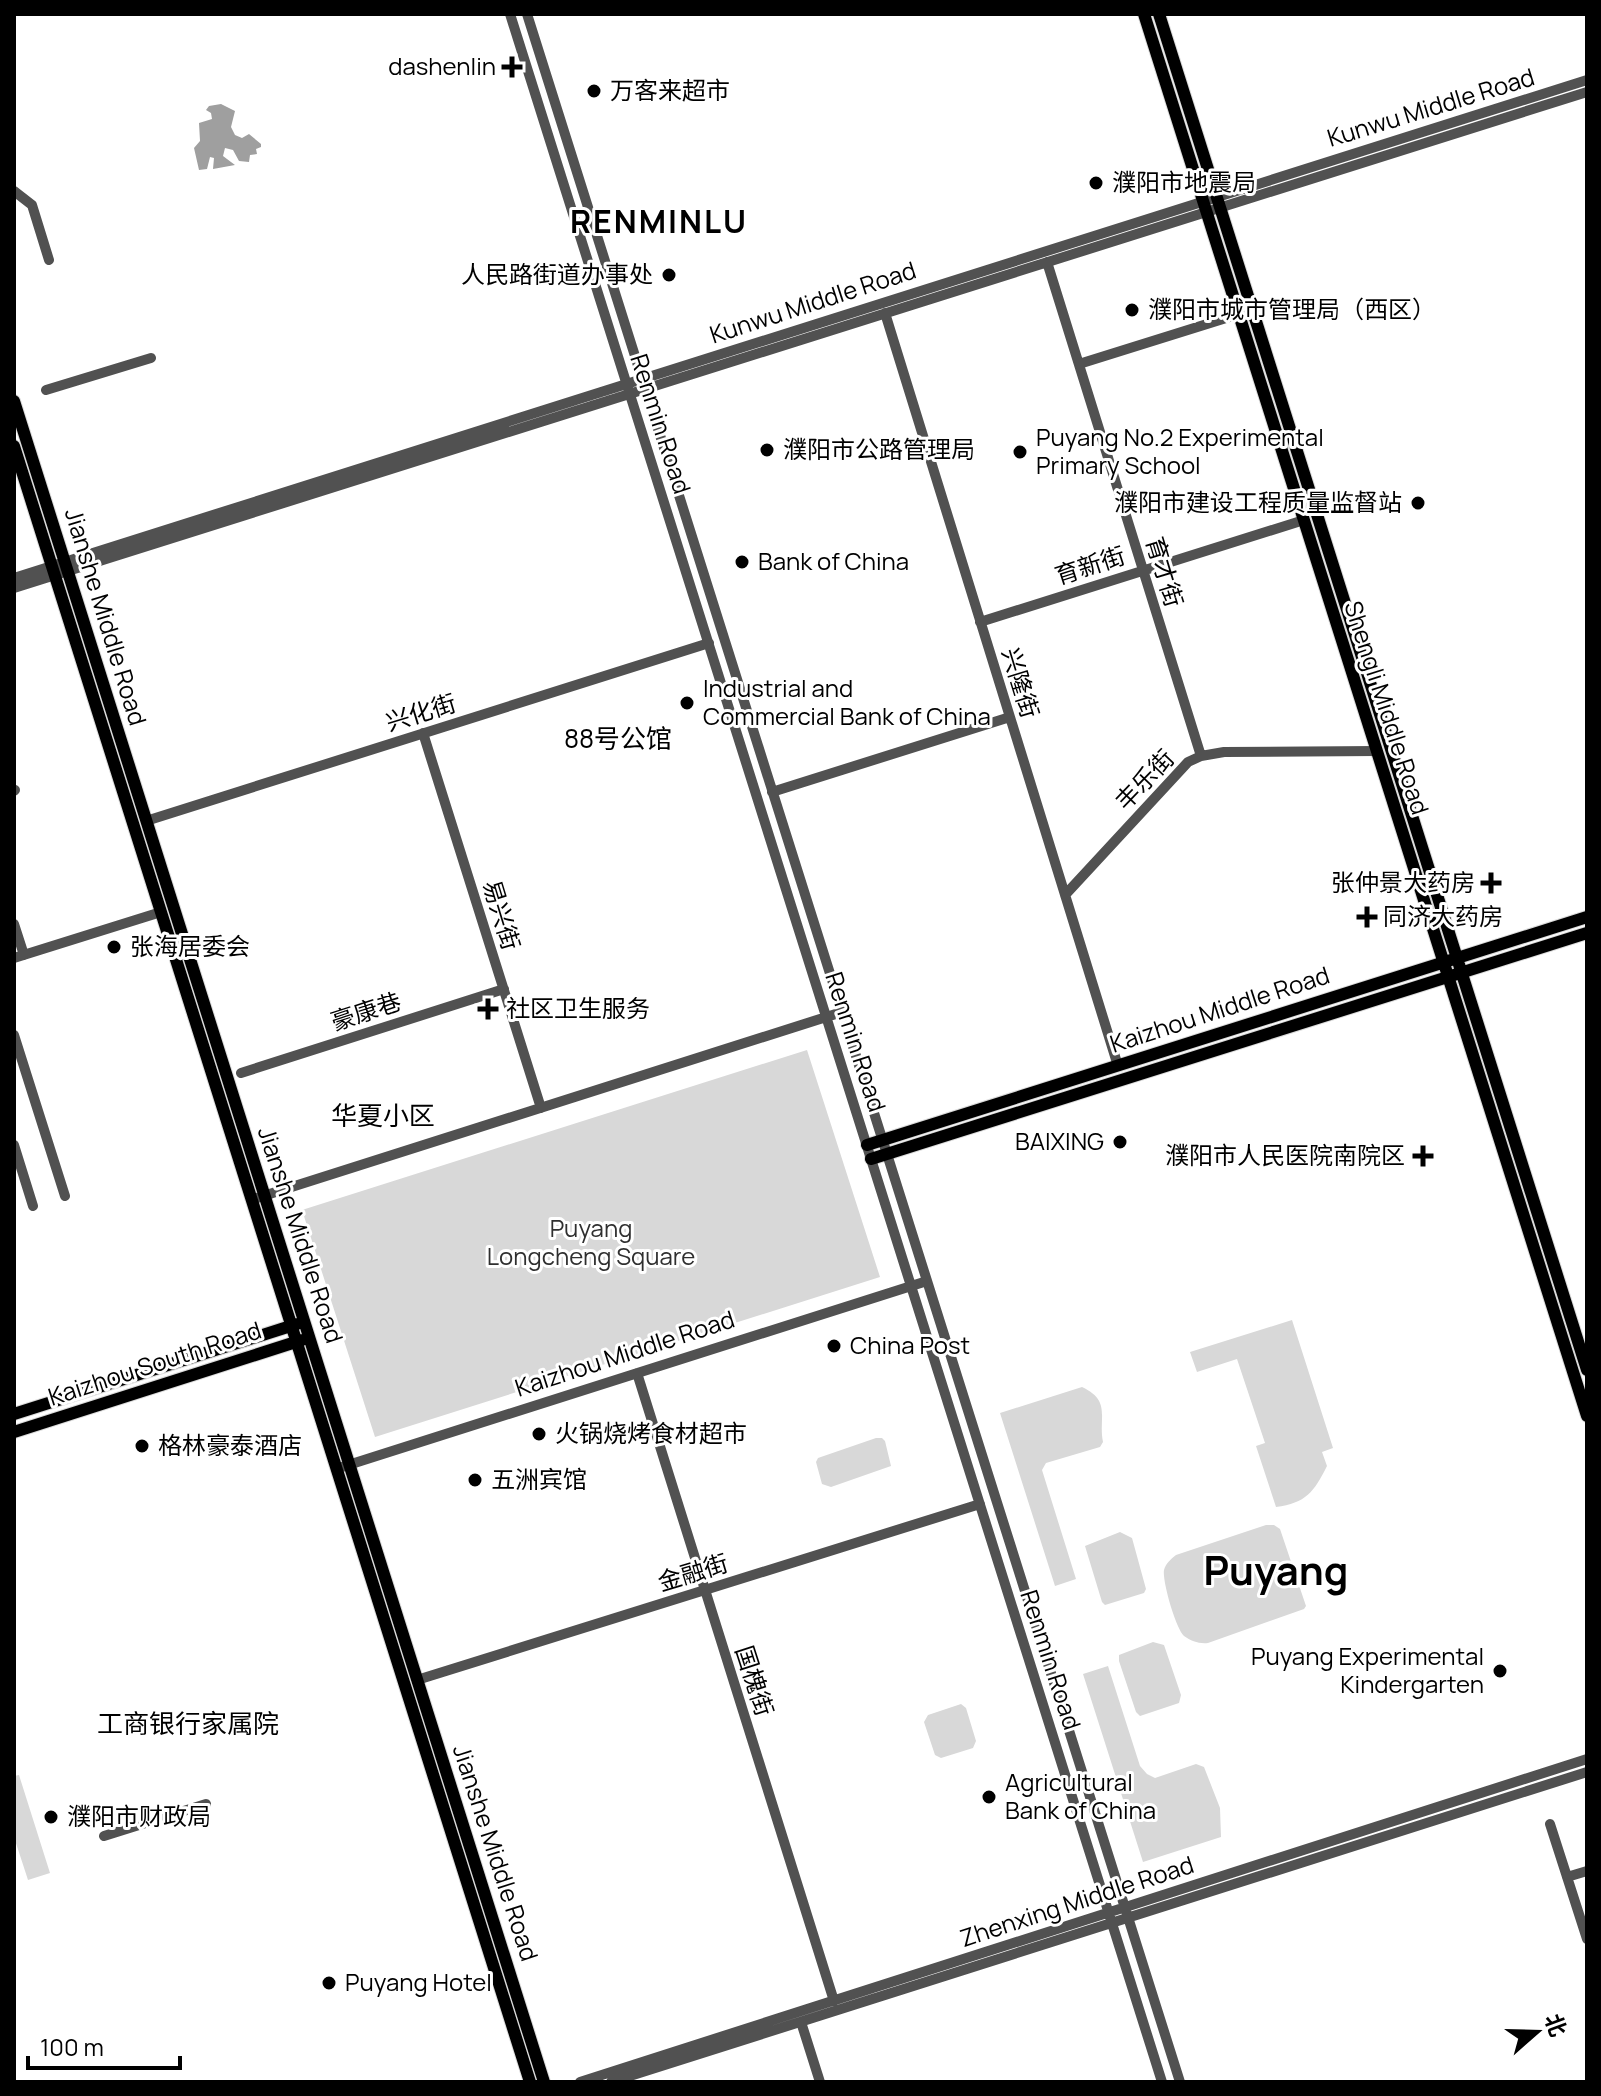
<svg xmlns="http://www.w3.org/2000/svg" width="1601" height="2096" viewBox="0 0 1601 2096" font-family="Manrope,'Noto Sans SC',sans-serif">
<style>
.green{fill:#d8d8d8}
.water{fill:#9f9f9f}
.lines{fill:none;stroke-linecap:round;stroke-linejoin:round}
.major-casing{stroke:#dbdbdb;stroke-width:14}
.minor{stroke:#515151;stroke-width:10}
.major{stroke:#000;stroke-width:12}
.poi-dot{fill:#000;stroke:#fff;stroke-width:3}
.labels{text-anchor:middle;stroke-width:6;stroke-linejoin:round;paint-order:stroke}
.poi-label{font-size:24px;fill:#000;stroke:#fff;text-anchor:start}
.street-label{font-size:24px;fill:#000;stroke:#fff}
.park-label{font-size:24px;fill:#2f2f2f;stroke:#fff}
.neighbourhood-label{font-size:26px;fill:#000;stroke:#fff}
.district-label{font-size:32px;font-weight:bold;letter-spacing:2px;fill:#000;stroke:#fff}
.town-label{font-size:40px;font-weight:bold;fill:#000;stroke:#fff}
</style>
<rect width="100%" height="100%" fill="#fff"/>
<!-- green -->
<path class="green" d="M807,1050L880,1277L375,1437L302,1210Z
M1292,1320L1333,1448L1322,1452L1327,1466C1314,1492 1306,1503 1276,1507L1256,1446L1265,1443L1237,1359L1197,1372L1190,1352Z
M1082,1387C1112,1401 1098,1418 1103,1442L1100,1447L1046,1463L1042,1470L1076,1579L1055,1586L1000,1413Z
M876,1438H882L885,1441L891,1466L831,1487L822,1484L816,1462L818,1458Z
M1266,1525H1274L1280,1529L1306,1606L1304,1609L1208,1643C1199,1644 1191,1641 1184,1636C1176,1629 1162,1581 1164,1570C1166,1563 1171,1559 1176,1555Z
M1120,1532L1132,1538L1146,1589L1144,1593L1105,1605L1102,1602L1085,1546Z
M1153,1642L1164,1645L1181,1695L1179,1703L1140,1716L1136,1712L1119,1661V1655Z
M1108,1666L1140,1766L1147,1774L1155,1778L1196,1764L1204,1767L1220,1808L1221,1837L1143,1862L1083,1674Z
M961,1704L966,1708L976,1741L973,1748L941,1758L935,1755L924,1722L928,1715Z
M19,1775L50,1873L28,1880L14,1837V1776Z"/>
<!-- water -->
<path class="water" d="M221,104L235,111L231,127L235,135L242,138L249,134L261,144V147L256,149L257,154L250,155L249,162L239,161L233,150L225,148L223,156L235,165L213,169L214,158L210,157L207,169L199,170L194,148L200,141L199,123L212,119L211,113L206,110L209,106Z"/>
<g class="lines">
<!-- major casing -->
<g class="major-casing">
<path id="major" d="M1144,14L1587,1416
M1159,14L1587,1370
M14,401L544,2082
M14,446L530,2082
M867,1145L1587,917
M871,1159L1587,933
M14,1414L297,1324
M14,1432L302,1340"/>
</g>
<!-- minor -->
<path class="minor" d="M510,14L1162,2082
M527,14L1180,2082
M14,191L32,205L49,260
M1047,262L1201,756
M885,313L1118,1066
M1079,364L1239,314
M46,390L151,358
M14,578L1587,80
M14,588L1587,92
M980,622L1304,520
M423,733L541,1108
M14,791L15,790
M772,792L1010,717
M146,821L709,643
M1065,895L1188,762L1201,756L1224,752L1377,751
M14,924L24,955
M14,958L161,912
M14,1035L65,1196
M241,1073L504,989
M14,1145L33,1206
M257,1198L842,1012
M637,1373L834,2001
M342,1467L927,1281
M417,1680L980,1504
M1550,1824L1587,1939
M104,1836L206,1804
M1567,1877L1587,1871
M801,2022L820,2082
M580,2082L1587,1759
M611,2082L1587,1772"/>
<!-- major -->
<use href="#major" class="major"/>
</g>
<!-- markers -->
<g class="poi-dot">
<path d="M508 55h8v8h8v8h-8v8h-8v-8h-8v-8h8z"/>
<circle cx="594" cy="91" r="8"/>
<circle cx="1096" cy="183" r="8"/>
<circle cx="669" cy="275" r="8"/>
<circle cx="1132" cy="310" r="8"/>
<circle cx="767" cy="450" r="8"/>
<circle cx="1020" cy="452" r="8"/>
<circle cx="1418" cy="503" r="8"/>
<circle cx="742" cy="562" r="8"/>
<circle cx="687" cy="703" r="8"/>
<path d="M1487 871h8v8h8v8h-8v8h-8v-8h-8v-8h8z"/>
<path d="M1363 905h8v8h8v8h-8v8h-8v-8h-8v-8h8z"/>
<circle cx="114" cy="947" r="8"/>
<path d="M484 997h8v8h8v8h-8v8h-8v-8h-8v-8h8z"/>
<circle cx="1120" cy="1142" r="8"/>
<path d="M1419 1144h8v8h8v8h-8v8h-8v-8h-8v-8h8z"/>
<circle cx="834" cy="1346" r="8"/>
<circle cx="539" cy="1434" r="8"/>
<circle cx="142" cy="1446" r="8"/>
<circle cx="475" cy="1480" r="8"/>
<circle cx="1500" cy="1671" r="8"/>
<circle cx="989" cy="1797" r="8"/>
<circle cx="51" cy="1817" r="8"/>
<circle cx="329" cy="1983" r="8"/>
</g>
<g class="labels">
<!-- poi labels -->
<g class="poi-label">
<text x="496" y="75" text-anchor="end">dashenlin</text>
<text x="610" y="99">万客来超市</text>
<text x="1112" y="191">濮阳市地震局</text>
<text x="653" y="283" text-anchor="end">人民路街道办事处</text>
<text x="1148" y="318">濮阳市城市管理局（西区）</text>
<text x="1036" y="446">Puyang No.2 Experimental<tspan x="1036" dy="28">Primary School</tspan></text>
<text x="783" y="458">濮阳市公路管理局</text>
<text x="1402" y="511" text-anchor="end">濮阳市建设工程质量监督站</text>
<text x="758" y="570">Bank of China</text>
<text x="703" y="697">Industrial and<tspan x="703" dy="28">Commercial Bank of China</tspan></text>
<text x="1475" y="891" text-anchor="end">张仲景大药房</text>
<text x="1383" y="925">同济大药房</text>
<text x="130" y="955">张海居委会</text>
<text x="506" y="1017">社区卫生服务</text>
<text x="1104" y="1150" text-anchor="end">BAIXING</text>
<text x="1405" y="1164" text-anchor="end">濮阳市人民医院南院区</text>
<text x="850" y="1354">China Post</text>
<text x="555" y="1442">火锅烧烤食材超市</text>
<text x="158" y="1454">格林豪泰酒店</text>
<text x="491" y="1488">五洲宾馆</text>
<text x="1484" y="1665" text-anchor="end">Puyang Experimental<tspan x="1484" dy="28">Kindergarten</tspan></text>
<text x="1005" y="1791">Agricultural<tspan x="1005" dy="28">Bank of China</tspan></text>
<text x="67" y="1825">濮阳市财政局</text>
<text x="345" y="1991">Puyang Hotel</text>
</g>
<!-- street labels -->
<g class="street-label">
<text transform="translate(1431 108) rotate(-17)" y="8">Kunwu Middle Road</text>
<text transform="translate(813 303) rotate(-18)" y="8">Kunwu Middle Road</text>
<text transform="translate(660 424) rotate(72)" y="8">Renmin Road</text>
<text transform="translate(1090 566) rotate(-18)" y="8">育新街</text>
<text transform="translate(1164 572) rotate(73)" y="8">育才街</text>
<text transform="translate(105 617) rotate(73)" y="8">Jianshe Middle Road</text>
<text transform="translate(1020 683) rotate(73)" y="8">兴隆街</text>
<text transform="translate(1386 708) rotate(72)" y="8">Shengli Middle Road</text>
<text transform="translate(421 713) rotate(-17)" y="8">兴化街</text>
<text transform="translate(1145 780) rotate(-46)" y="8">丰乐街</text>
<text transform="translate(501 915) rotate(73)" y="8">易兴街</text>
<text transform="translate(1220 1010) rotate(-18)" y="8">Kaizhou Middle Road</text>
<text transform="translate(366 1012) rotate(-18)" y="8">豪康巷</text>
<text transform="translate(855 1042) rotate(72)" y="8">Renmin Road</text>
<text transform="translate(300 1235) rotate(72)" y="8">Jianshe Middle Road</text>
<text transform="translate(625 1354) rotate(-18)" y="8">Kaizhou Middle Road</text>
<text transform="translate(155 1364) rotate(-18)" y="8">Kaizhou South Road</text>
<text transform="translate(693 1573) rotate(-17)" y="8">金融街</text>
<text transform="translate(1050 1660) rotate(72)" y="8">Renmin Road</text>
<text transform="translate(754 1681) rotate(72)" y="8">国槐街</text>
<text transform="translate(495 1853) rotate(72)" y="8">Jianshe Middle Road</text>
<text transform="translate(1077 1902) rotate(-18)" y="8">Zhenxing Middle Road</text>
</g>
<!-- park labels -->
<g class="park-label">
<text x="591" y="1237">Puyang<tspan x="591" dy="28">Longcheng Square</tspan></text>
</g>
<!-- neighbourhood labels -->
<g class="neighbourhood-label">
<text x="618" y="748">88号公馆</text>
<text x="383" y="1125">华夏小区</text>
<text x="188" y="1733">工商银行家属院</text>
</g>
<!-- district labels -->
<g class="district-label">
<text x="659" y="233">RENMINLU</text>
</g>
<!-- town labels -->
<g class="town-label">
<text x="1276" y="1585">Puyang</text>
</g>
</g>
<!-- border -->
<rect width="1601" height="2096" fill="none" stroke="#000000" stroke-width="32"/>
<!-- north arrow -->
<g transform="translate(1537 2032) rotate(70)" stroke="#ffffff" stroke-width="6" paint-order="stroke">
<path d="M0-6L14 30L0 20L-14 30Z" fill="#000000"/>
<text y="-12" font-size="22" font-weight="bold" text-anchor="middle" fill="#000000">北</text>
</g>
<!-- scale -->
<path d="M28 2056v12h152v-12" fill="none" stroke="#000000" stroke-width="4"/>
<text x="40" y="2056" font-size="24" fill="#000000" stroke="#ffffff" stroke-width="6" paint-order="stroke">100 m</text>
</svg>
